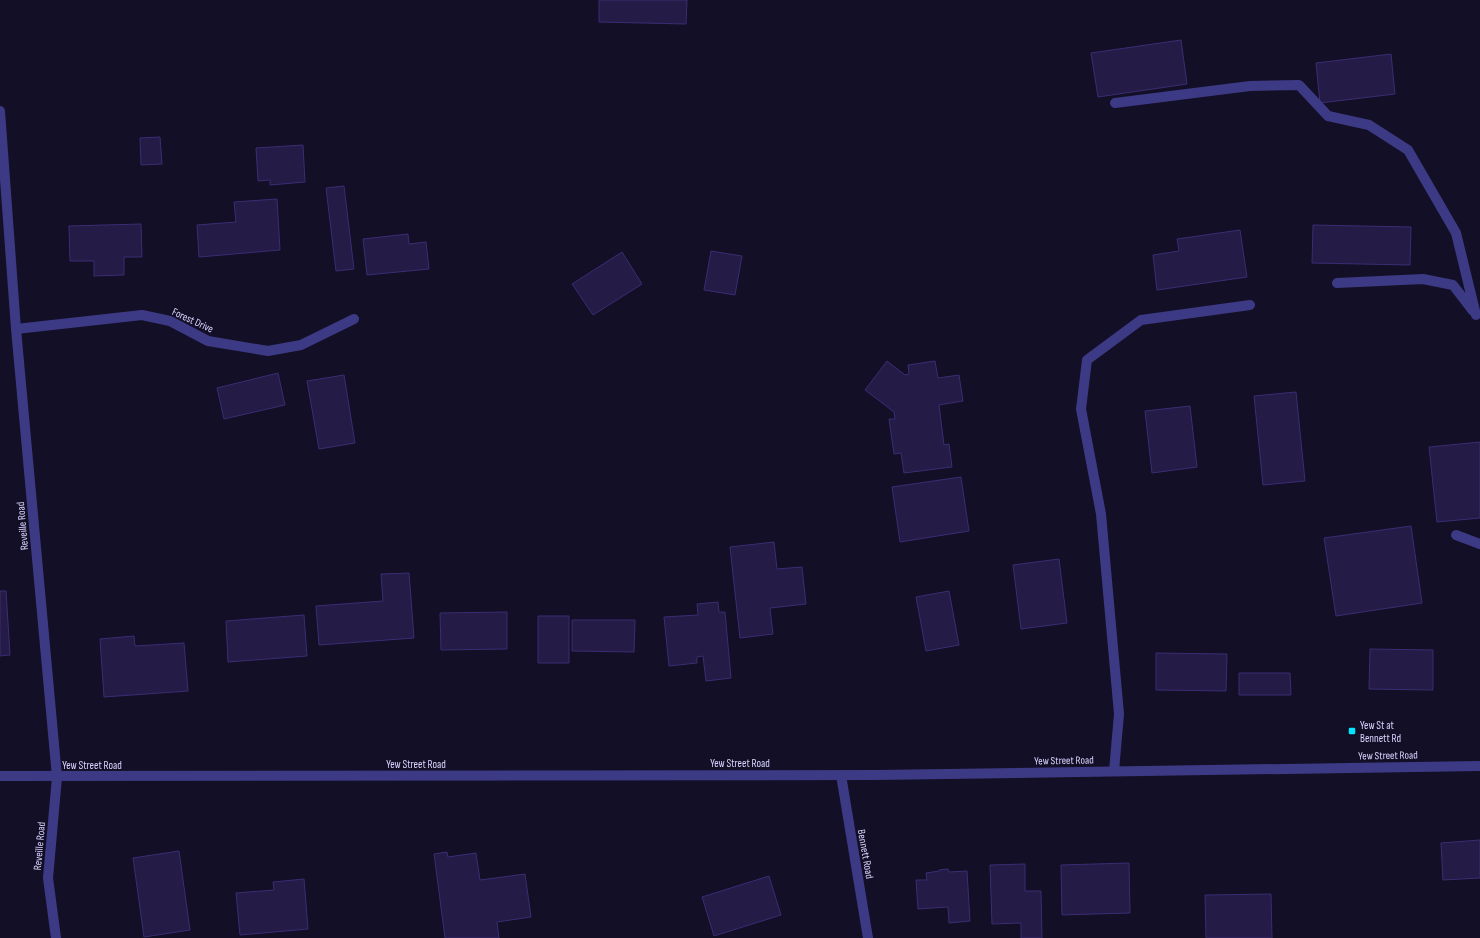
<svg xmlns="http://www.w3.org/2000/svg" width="1480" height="938" viewBox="0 0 1480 938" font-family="'Sofia Sans Condensed',sans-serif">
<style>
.building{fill:#241b47;stroke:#3b2d73}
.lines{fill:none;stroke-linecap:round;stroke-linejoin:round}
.service{stroke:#3d3a85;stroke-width:10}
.minor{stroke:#3d3a85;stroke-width:10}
.tertiary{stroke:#3d3a85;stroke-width:10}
.poi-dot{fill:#00e5ff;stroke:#130f26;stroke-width:1.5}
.labels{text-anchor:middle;stroke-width:3;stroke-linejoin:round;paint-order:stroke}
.street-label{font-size:11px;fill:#d9d4ff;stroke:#130f26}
.poi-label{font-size:11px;fill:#d9d4ff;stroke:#130f26;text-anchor:start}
</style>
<rect width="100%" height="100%" fill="#130f26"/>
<!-- building -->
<path class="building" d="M599,0H687L686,24L599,22Z
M1181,40L1187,84L1098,97L1091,53Z
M1391,54L1395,94L1320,103L1316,63Z
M160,137L162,164L141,165L140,138Z
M303,145L305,182L270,185V180L258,181L256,148Z
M344,186L354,269L336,271L326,188Z
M277,199L280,250L199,257L197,225L236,222L234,202Z
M141,224L142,257H124V275L94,276V261H70L69,226Z
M1313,225L1411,227L1410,265L1312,263Z
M1240,230L1247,277L1157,290L1153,255L1179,251L1177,239Z
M408,234L409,244L426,242L429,269L367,275L363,239Z
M711,251L742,256L735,295L704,290Z
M622,252L642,284L593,315L572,284Z
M887,361L905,375L909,374L908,365L935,361L938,378L959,375L963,401L939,405L944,445L949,444L952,467L904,473L901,453L894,454L889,419H895L894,412L865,390Z
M278,373L285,405L224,419L217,388Z
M344,375L355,443L319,449L307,381Z
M1296,392L1305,481L1263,485L1254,396Z
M1190,406L1197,467L1152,473L1145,411Z
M1480,442V518L1437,522L1429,447Z
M961,477L969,531L900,542L892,487Z
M1411,526L1422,603L1336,616L1324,538Z
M774,542L777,569L802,567L806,604L770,608L773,634L740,638L730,547Z
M1059,559L1067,623L1021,629L1013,565Z
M409,573L414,638L319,645L316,606L383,601L381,574Z
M0,591H6L10,655L0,656Z
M949,591L959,645L926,651L916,597Z
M718,602L719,612H725L731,678L706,681L703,656L697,657V663L669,666L664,617L698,615L697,604Z
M507,612V649L441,650L440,613Z
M304,615L307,656L228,662L226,621Z
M538,616H569V663H538Z
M572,620H635L634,652L572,651Z
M134,636L135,646L184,643L188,691L104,697L100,639Z
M1370,649L1433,650V690L1369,689Z
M1156,653L1227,654L1226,691L1156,690Z
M1239,673H1290L1291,695H1239Z
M1480,840V878L1443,880L1441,843Z
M179,851L190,930L144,937L133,858Z
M447,852L448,857L476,853L480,880L525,874L531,917L497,922L499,938H445L434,854Z
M1129,863L1130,913L1062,915L1061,865Z
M1025,864V891H1041L1042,938H1021V923L992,924L990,865Z
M948,869L949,872L967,871L970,921L949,923L948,907L918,909L916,880H927L926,873L939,871V870Z
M769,876L781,915L714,936L702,897Z
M304,879L308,929L240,935L236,893L274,890L273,882Z
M1271,894L1272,938H1206L1205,895Z"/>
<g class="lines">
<!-- service -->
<path class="service" d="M1115,103L1250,86L1299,85L1328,116L1369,125L1408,150L1456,233L1476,315
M1337,283L1423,279L1453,285L1473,311
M1456,535L1480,544
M1114,771L1119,714L1101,514L1081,409L1087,360L1141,320L1250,305"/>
<!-- minor -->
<path class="minor" d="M0,111L16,329L57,777L48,878L56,938
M16,329L142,315L170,321L208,341L268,351L301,345L354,319
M841,775L868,938"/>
<!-- tertiary -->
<path class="tertiary" d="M0,776L876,775L1480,766"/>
</g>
<!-- markers -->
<rect class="poi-dot" x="1348" y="727" width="8" height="8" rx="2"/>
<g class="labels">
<!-- street labels -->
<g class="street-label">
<text transform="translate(193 320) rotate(25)" y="4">Forest Drive</text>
<text transform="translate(22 526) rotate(-95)" y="4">Reveille Road</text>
<text transform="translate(1388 755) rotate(-1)" y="4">Yew Street Road</text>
<text transform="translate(1064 760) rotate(-1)" y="4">Yew Street Road</text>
<text x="740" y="767">Yew Street Road</text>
<text x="416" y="768">Yew Street Road</text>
<text x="92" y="769">Yew Street Road</text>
<text transform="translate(39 846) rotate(-85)" y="4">Reveille Road</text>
<text transform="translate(866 854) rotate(80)" y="4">Bennett Road</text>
</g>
<!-- poi labels -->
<g class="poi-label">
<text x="1360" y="729">Yew St at<tspan x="1360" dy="13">Bennett Rd</tspan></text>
</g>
</g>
</svg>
